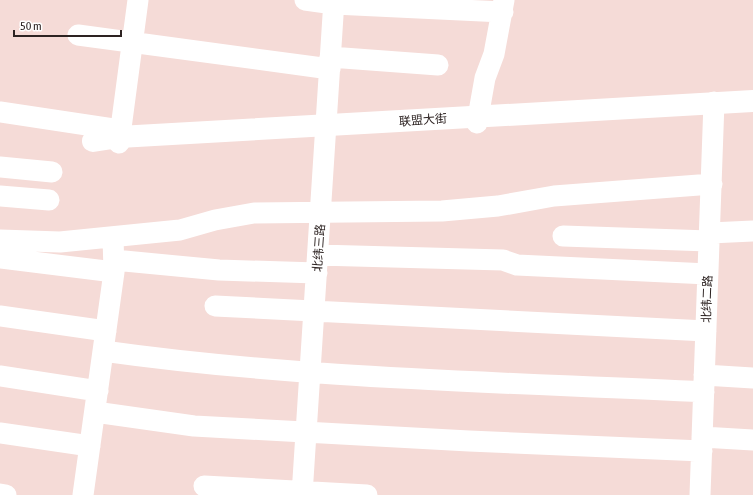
<svg xmlns="http://www.w3.org/2000/svg" width="753" height="495" viewBox="0 0 753 495" font-family="'Asap Condensed','Noto Sans SC',sans-serif">
<style>
.lines{fill:none;stroke-linecap:round;stroke-linejoin:round}
.minor{stroke:#fff;stroke-width:21}
.major{stroke:#fff;stroke-width:22}
.labels{text-anchor:middle;stroke-width:3.5;stroke-linejoin:round;paint-order:stroke}
.street-label{font-size:12px;fill:#2d2322;stroke:#fff}
</style>
<rect width="100%" height="100%" fill="#f5dbd7"/>
<g class="lines">
<!-- minor -->
<path class="minor" d="M305,0L334,4L503,12
M78,35L330,69
M330,57L438,65
M0,112L120,130
M477,123L485,78L494,54L504,0
M119,143L138,0
M0,167L52,172
M0,196L49,200
M710,233L753,231
M563,236L709,241
M0,240L60,242L180,230L215,220L254,213L442,211L498,206L554,196L712,184
M318,255L503,260L517,265L708,274
M0,258L114,272
M114,260L219,270L317,273
M215,306L706,331
M0,316L106,331
M103,351C302,379 504,382 704,392
M704,375L753,378
M0,376L98,391
M95,412L194,426L469,441L702,451
M0,433L90,446
M702,437L753,440
M204,486L367,495
M0,494L6,495
M83,495L114,272L113,237
M302,495L334,0
M700,495L714,102"/>
<!-- major -->
<path class="major" d="M93,141L119,137L753,101"/>
</g>
<g class="labels">
<!-- street labels -->
<g class="street-label">
<text transform="translate(423 120) rotate(-4)" y="4">联盟大街</text>
<text transform="translate(319 248) rotate(-86)" y="4">北纬三路</text>
<text transform="translate(707 299) rotate(-88)" y="4">北纬二路</text>
</g>
</g>
<!-- scale -->
<path d="M14 30v6h107v-6" fill="none" stroke="#2d2322" stroke-width="2"/>
<text x="20" y="30" font-size="12" fill="#2d2322" stroke="#ffffff" stroke-width="3" paint-order="stroke">50 m</text>
</svg>
